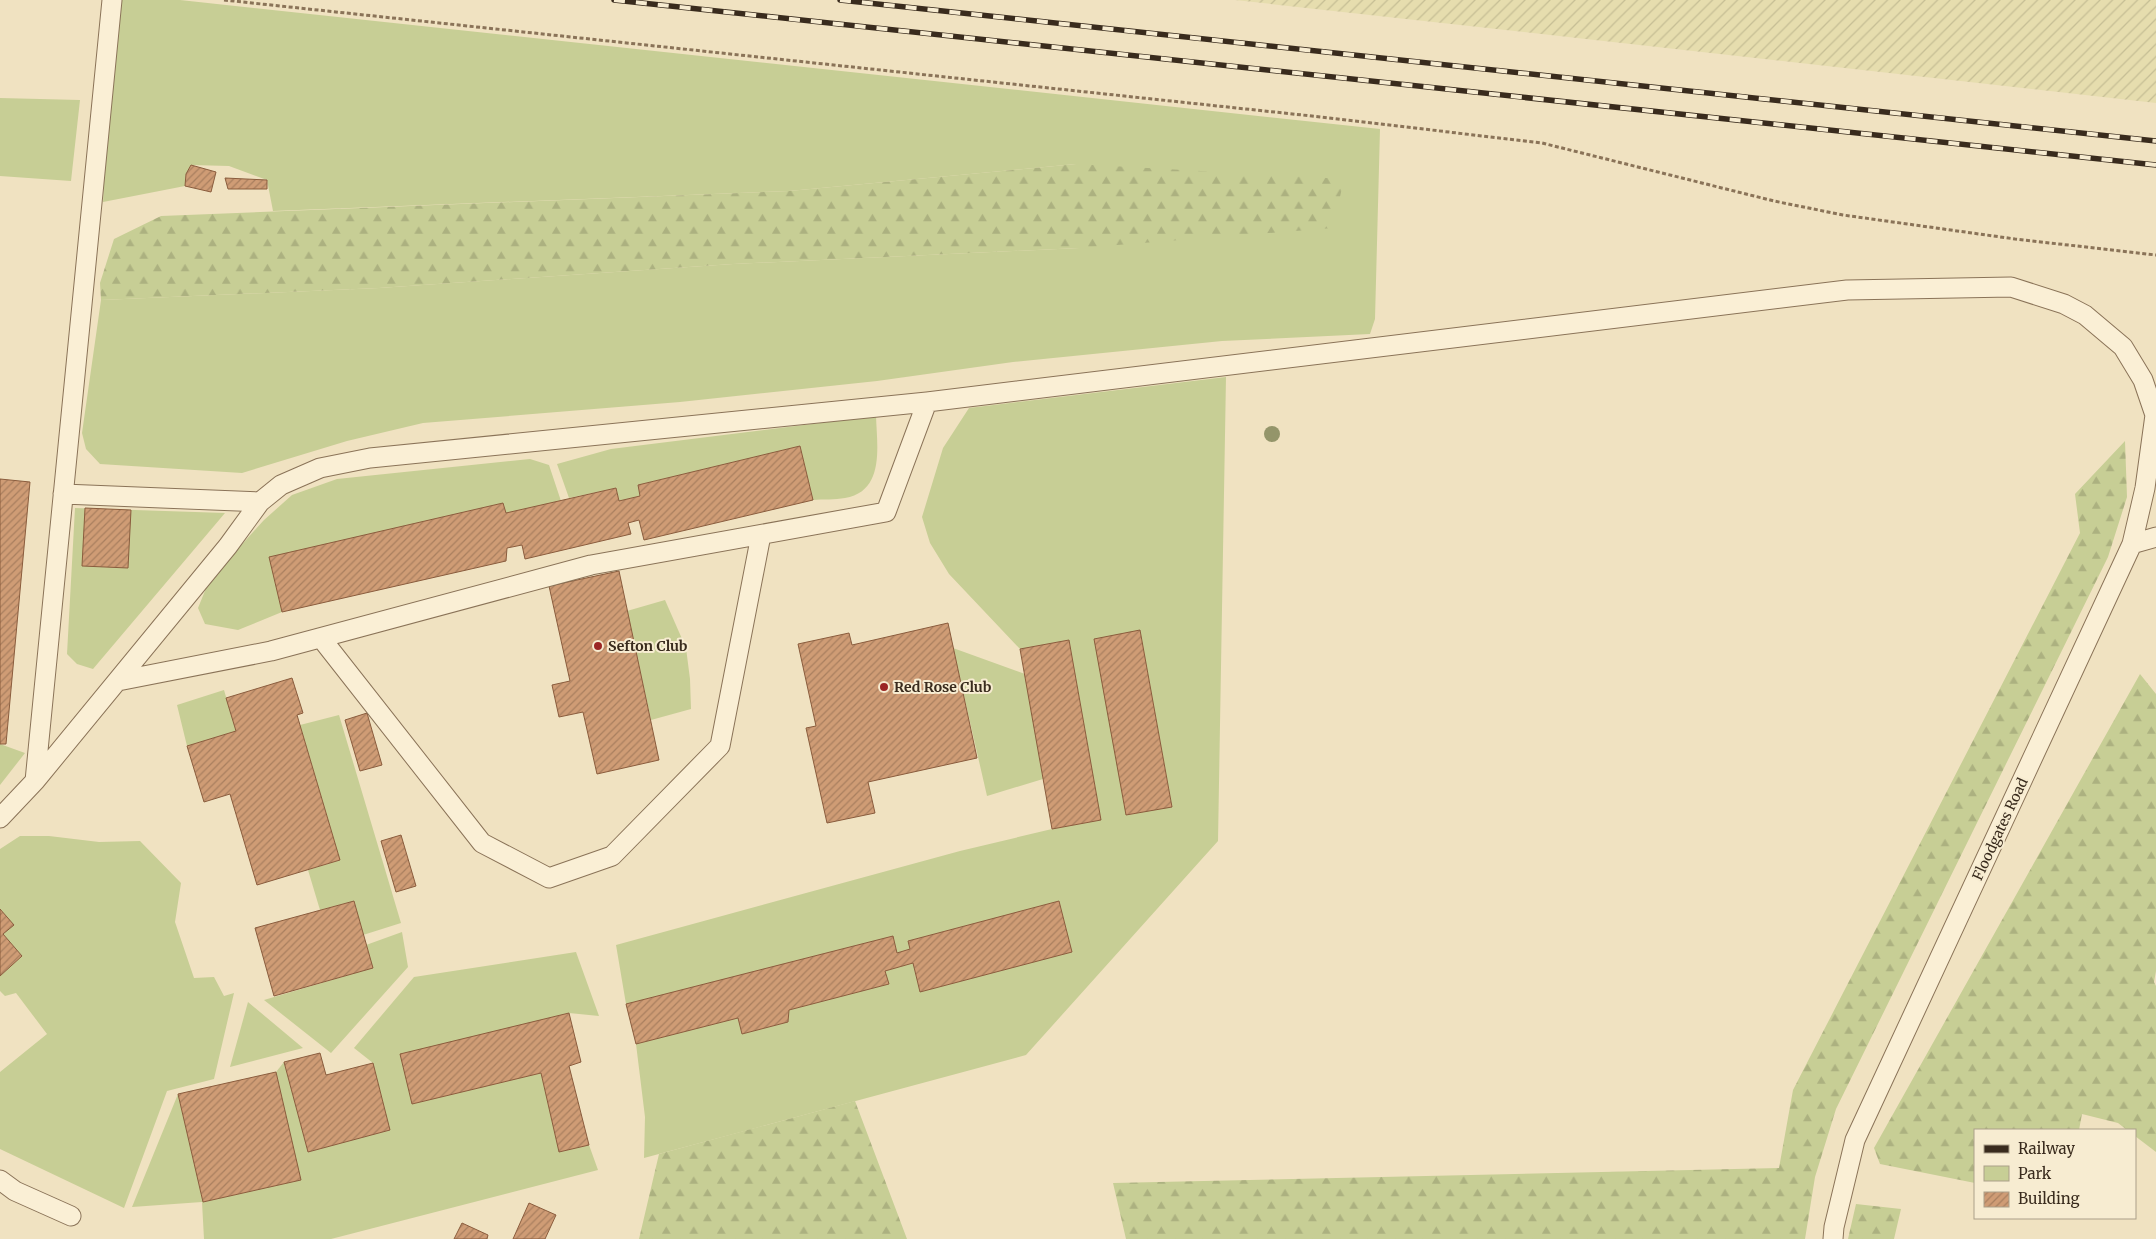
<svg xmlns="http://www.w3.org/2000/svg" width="2156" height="1239" viewBox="0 0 2156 1239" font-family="Merriweather,serif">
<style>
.farmland{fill:url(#farmland-furrows)}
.green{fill:#c7ce95;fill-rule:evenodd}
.forest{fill:url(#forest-firs)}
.building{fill:url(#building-hatch);stroke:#8a5c3d}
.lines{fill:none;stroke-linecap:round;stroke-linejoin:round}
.service-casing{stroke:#8a7358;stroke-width:21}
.path{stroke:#8a7358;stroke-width:3;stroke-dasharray:4 2.5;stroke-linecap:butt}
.service{stroke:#faefd5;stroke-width:19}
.rail-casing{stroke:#392b1d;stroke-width:5.5}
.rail{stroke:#f7ecd1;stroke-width:4;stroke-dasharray:11;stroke-linecap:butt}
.tree{fill:#94956a}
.poi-dot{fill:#9b2625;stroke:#f7ecd1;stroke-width:2}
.labels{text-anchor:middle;stroke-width:4;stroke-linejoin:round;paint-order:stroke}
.poi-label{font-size:14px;font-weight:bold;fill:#392b1d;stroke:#f7ecd1;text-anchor:start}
.street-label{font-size:14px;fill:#392b1d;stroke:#f7ecd1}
</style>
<defs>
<pattern id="farmland-furrows" width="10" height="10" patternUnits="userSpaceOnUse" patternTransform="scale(1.25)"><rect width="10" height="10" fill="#e6ddae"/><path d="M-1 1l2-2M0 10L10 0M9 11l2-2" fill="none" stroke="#c6be95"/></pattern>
<pattern id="forest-firs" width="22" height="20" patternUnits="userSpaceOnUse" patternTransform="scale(1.25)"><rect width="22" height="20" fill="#c7ce95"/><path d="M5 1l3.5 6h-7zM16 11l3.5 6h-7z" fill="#acb180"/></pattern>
<pattern id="building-hatch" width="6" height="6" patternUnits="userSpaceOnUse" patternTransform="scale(1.25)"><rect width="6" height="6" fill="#cf9c75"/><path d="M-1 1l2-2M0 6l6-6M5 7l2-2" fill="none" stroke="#a97f5f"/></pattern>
</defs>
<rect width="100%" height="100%" fill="#f0e2c1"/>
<!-- farmland -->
<path class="farmland" d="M1235,0H2156V103L1577,38Z"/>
<!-- green -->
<path class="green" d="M113,0H180L1380,129L1375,319L1370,334L1222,341L1013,362L877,381L680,402L423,423L347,441L242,473L100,464L86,449L82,433L101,300L379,288L733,264L1079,248L1076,164L789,191L273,211L267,180L229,166L191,165L186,174L185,186L103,202Z
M0,98L80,100L71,181L0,176Z
M1226,377L1218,841L1026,1055L644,1158L645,1117L636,1044L738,1018L742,1034L788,1022L789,1010L889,984L885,971L913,963L920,992L1072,952L1059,901L908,941L910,949L897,953L893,936L626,1004L616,945L960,851L1052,829L1101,820L1069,640L1020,649L949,574L930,543L922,517L943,448L969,408ZM1140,630L1172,806L1127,815H1126Z
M876,416C877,446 885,491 845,498C835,500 823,499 813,500L800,446L638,485L640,496L619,501L616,488L569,498L557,464L611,449Z
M530,459L549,465L561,501L506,513L503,503L270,557L282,612L238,630L205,624L198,608L209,581L264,520L292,495L337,479Z
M75,508L225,513L93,669L77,664L67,654Z
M665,600L686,648L690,679L691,709L651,720L627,611Z
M953,648L1025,674L1043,779L987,796Z
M224,690L236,731L187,746L177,705Z
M339,715L401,923L363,935L354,901L320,910L308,870L340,860L300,725Z
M0,744L25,753L0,785Z
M20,836H49L99,842L140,841L181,883L175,922L194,978L214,977L224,996L234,993L214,1079L167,1091L124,1208L0,1149V1072L47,1034L16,993L5,996L0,991V976L22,956L3,934L13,925L0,909V849Z
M402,932L408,967L331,1053L264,1000L372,968L366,945Z
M576,952L599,1016L569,1013L401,1055L412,1104L541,1073L559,1152L589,1145L598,1170L331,1239H204L202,1202L132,1207L178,1094L203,1202L300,1180L276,1072L284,1062L308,1152L390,1130L373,1063L354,1048L414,977Z
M248,1002L303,1048L230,1067Z"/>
<!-- forest -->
<path class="forest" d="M1076,164L1344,179L1333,228L1079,248L733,264L379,288L101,300L100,283L114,239L161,216L789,191Z
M2125,441L2127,497L2108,557L1836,1109L1815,1177L1805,1239H1126L1113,1183L1779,1168L1793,1090L2080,533L2075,494Z
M2140,674L2156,694V971L2154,982L2156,986V1152L2135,1136V1130H2127L2118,1123L2082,1114L2079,1130H1975V1183L1880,1164L1874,1148Z
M855,1101L907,1239H639L659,1154Z
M1856,1204L1901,1209L1894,1239H1848Z"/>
<!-- building -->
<path class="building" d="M191,165L216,172L211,192L185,186L186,174Z
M225,178L267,180V189H228Z
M800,446L813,500L644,540L639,520L628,523L631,534L525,559L522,545L507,548L506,561L282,612L269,557L503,503L506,513L616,488L619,501L640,496L638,485Z
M0,479L30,482L6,744H0Z
M85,508L131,510L128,568L82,566Z
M619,571L659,760L597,774L583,712L559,717L552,685L570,681L549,586Z
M948,623L977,758L868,782L875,813L827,823L806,728L816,726L798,644L849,633L852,645Z
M1140,630L1172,807L1126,815L1094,639Z
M1069,640L1101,820L1052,829L1020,649Z
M292,678L303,713L297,715L340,860L257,885L230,794L204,802L187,746L236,731L226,698Z
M367,713L382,765L360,771L345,720Z
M401,835L416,886L396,892L381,841Z
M354,901L373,968L274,996L255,928Z
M1059,901L1072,952L920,992L913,963L885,971L889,984L789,1010L788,1022L742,1034L738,1018L636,1044L626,1004L893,936L897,953L910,949L908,941Z
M0,909L14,925L3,934L22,956L0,976Z
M569,1013L581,1062L569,1066L589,1145L559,1152L541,1073L412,1104L400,1054Z
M320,1053L326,1075L373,1063L390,1130L308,1152L284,1062Z
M276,1072L301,1180L203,1202L178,1094Z
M529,1203L556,1215L545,1239H513Z
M462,1223L488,1235L487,1239H454Z"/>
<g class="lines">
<!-- service casing -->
<g class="service-casing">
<path id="service" d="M63,494L260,502
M2132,544L2156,537
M321,638L482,843L549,878L612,856L720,746L761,535
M118,681L271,651L591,565L886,512L927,402
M35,781L112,0
M0,818L35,781L228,546L260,502L281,485L320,468L370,458L927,402L1847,290L2011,287L2064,304L2085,315L2123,347L2143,380L2156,418
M0,1180L15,1191L71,1216
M1833,1239L1834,1227L1855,1140L2132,544L2145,488L2155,415"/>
</g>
<!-- path -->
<path class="path" d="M224,0L1321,117L1542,143L1774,201L1843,215L2015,239L2156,255"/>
<!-- service -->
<use href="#service" class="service"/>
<!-- rail casing -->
<g class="rail-casing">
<path id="rail" d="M614,0L2156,165
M840,0L2156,141"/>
</g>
<!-- rail -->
<use href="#rail" class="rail"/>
</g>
<!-- trees -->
<circle class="tree" cx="1272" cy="434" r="8"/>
<!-- markers -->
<g class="poi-dot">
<circle cx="598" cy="646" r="5"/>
<circle cx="884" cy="687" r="5"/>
</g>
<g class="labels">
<!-- poi labels -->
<g class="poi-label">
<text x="608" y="651">Sefton Club</text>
<text x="894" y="692">Red Rose Club</text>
</g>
<!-- street labels -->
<g class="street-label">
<text transform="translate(2000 829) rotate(-65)" y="5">Floodgates Road</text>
</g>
</g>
<!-- legend -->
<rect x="1974" y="1129" width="162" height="90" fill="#f7ecd1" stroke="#ab9f89"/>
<rect x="1984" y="1145" width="25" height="8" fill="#392b1d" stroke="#ab9f89"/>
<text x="2018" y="1154" font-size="15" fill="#392b1d">Railway</text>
<rect x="1984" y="1166" width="25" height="15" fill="#c7ce95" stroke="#ab9f89"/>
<text x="2018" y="1179" font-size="15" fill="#392b1d">Park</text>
<rect x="1984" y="1192" width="25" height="15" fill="url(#building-hatch)" stroke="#ab9f89"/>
<text x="2018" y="1204" font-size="15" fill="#392b1d">Building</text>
</svg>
